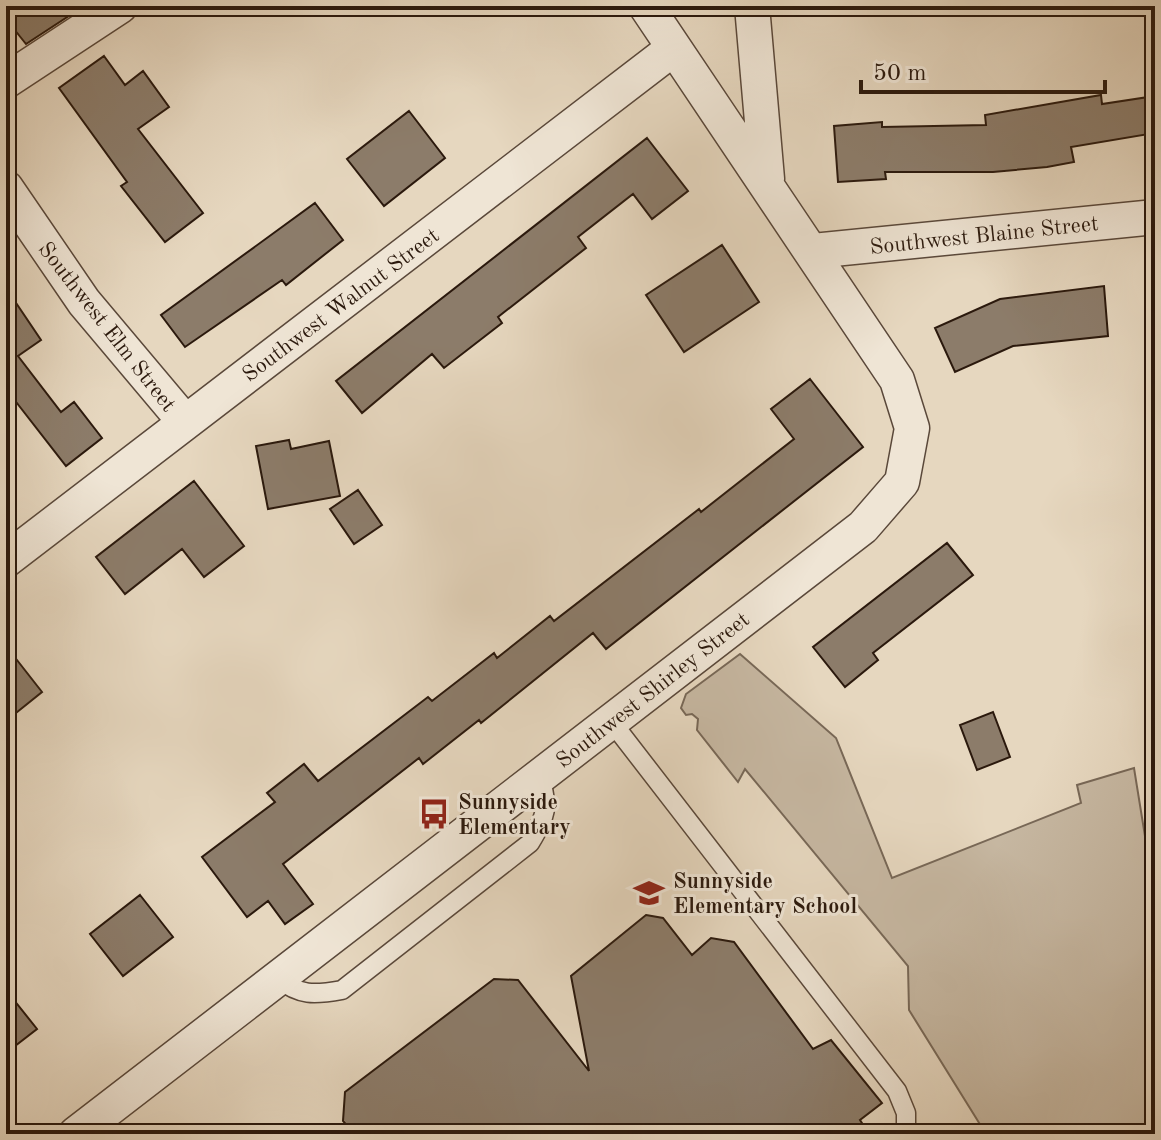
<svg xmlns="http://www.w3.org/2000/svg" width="1161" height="1140" viewBox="0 0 1161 1140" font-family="'Old Standard TT',serif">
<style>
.green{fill:#c6b7a1;stroke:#786857;stroke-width:2}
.building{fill:#8c7c6a;stroke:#2b190d;stroke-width:2}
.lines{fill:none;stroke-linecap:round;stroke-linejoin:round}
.service-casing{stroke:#5a483a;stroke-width:21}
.minor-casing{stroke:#5a483a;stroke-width:37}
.service{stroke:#efe5d5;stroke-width:18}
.minor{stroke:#efe5d5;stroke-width:34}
.labels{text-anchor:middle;stroke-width:6;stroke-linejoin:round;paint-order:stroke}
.street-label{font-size:22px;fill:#2b190d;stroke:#efe5d5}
.poi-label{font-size:22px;font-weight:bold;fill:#2b190d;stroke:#efe5d5;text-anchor:start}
</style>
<rect width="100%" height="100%" fill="#e6d7bf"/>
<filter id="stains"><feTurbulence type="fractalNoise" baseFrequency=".0025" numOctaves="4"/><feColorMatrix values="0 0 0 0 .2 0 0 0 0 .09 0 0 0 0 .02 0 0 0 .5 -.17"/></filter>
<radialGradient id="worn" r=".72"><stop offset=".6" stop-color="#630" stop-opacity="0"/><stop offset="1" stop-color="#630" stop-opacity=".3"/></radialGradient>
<!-- green -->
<path class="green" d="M740,654L836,738L892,878L1081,803L1077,785L1134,768L1155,898V1134H986L909,1010L908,966L745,769L738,782L697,730L698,719L692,714L686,715L681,708L686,694Z"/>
<!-- building -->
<path class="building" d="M6,6H84L26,44L6,19Z
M104,56L125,85L143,71L169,107L138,129L203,213L165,242L121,186L127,182L59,88Z
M1101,95L1102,104L1155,96V133L1071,147L1074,162L1047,167L993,172H885L886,179L838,182L834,126L882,122V127L986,125L985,115Z
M409,111L445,158L384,206L347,159Z
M647,138L688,191L652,219L633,194L578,237L586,248L498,317L502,323L444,368L432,354L362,413L336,381Z
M315,203L343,240L286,285L282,280L185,347L161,315Z
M722,245L759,302L684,352L646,295Z
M1104,286L1108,336L1013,346L955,372L935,328L1000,299Z
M6,288L41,340L18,356L61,412L74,402L102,438L66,466L6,389Z
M810,379L863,447L606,649L593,633L481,723L479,720L423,764L419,758L283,864L313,904L285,924L268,901L247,917L202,857L275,802L267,793L304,764L318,781L428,697L432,701L494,653L497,658L550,616L554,621L699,509L701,512L794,439L771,409Z
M289,440L291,449L329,441L340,496L268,509L256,446Z
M194,481L244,546L204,577L182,549L125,594L96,557Z
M358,490L382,525L354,544L330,509Z
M947,543L973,575L873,653L878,660L845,687L813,647Z
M6,646L42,692L6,721Z
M993,712L1010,757L977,770L960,725Z
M140,895L173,937L123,976L90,934Z
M646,915L663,918L692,955L711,938L734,942L813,1049L831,1040L882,1103L860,1120L869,1134H354L343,1121L345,1092L494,979L518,980L589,1071L571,976Z
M6,990L37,1029L6,1053Z"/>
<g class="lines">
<!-- service casing -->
<g class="service-casing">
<path id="service" d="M611,721L897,1091L906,1113V1134
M277,978C300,996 314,995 342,990L530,843C546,816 550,807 539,776"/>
</g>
<!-- minor casing -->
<g class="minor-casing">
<path id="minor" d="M752,6L767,179
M6,81L120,6
M6,188L84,302L185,422
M813,251L1155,217
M6,560L674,48
M76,1134L863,527L902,482L912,428L897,380L646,6"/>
</g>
<!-- service -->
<use href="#service" class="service"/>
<!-- minor -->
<use href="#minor" class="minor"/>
</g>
<!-- icons -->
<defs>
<g id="bus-bare" transform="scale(2.4)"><path d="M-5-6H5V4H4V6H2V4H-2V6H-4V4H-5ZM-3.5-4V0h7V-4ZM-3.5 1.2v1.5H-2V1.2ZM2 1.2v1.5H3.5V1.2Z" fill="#8f2418" stroke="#efe5d5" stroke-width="2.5" paint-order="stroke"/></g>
<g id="school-bare" transform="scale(2.4)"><path d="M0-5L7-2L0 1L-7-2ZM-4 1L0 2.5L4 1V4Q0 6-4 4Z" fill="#8f2418" stroke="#efe5d5" stroke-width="2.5" paint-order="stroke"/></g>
</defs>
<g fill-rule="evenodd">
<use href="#bus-bare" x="434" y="814"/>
<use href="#school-bare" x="649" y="893"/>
</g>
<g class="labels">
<!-- street labels -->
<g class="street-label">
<text transform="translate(984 234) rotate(-6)" y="8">Southwest Blaine Street</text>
<text transform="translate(340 304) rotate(-37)" y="8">Southwest Walnut Street</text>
<text transform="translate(108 326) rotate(52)" y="8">Southwest Elm Street</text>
<text transform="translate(652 689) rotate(-38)" y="8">Southwest Shirley Street</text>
</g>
<!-- poi labels -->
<g class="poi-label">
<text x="458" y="809">Sunnyside<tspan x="458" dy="25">Elementary</tspan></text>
<text x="673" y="888">Sunnyside<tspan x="673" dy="25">Elementary School</tspan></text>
</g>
</g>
<!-- margin -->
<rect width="1161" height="1140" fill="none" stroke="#e6d7bf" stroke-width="32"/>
<rect x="8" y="8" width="1145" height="1124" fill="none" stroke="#2b190d" stroke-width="4"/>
<rect x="16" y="16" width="1129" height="1108" fill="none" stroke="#2b190d" stroke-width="2"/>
<!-- scale -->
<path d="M861 80v12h244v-12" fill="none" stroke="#2b190d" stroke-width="4"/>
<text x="873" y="80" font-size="24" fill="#2b190d" stroke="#efe5d5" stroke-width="6" paint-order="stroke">50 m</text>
<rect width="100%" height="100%" filter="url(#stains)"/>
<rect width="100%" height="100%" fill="url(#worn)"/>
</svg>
